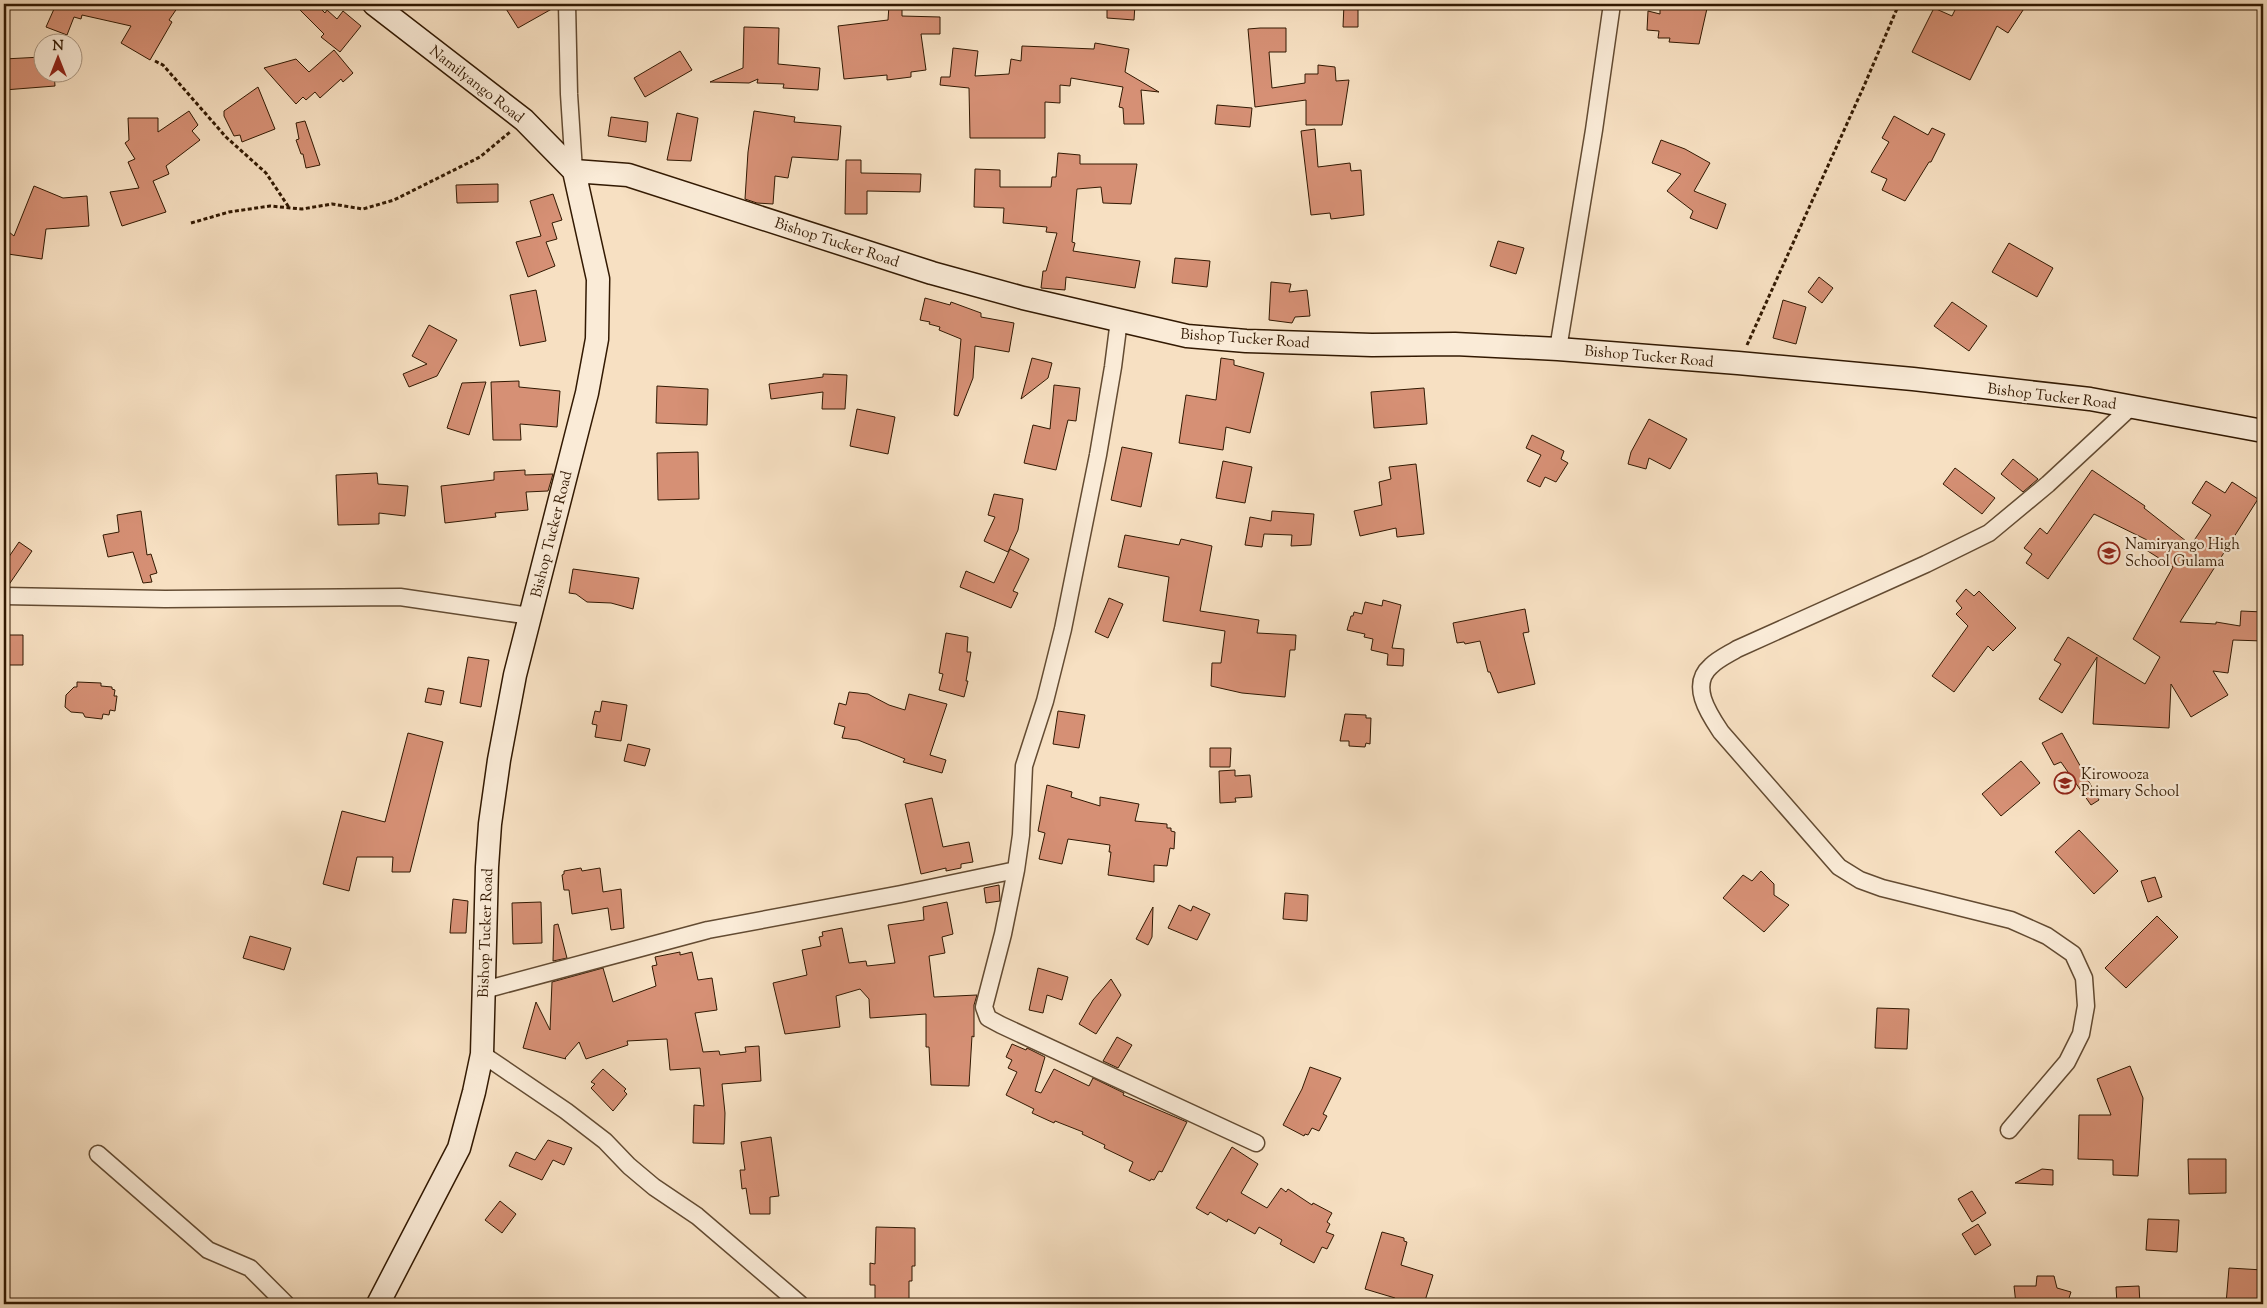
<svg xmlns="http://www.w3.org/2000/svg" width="2267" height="1308" viewBox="0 0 2267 1308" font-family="'Sorts Mill Goudy',serif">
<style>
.building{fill:#d69075;stroke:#321902}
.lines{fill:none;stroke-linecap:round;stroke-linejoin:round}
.minor-casing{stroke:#634b32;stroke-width:19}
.secondary-casing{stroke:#321902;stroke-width:25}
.path{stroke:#321902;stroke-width:3;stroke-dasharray:4 2.5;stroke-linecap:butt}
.minor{stroke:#faebd7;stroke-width:16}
.secondary{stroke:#faebd7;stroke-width:22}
.labels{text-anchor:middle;stroke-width:4.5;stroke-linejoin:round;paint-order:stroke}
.street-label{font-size:15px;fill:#321902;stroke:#faebd7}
.poi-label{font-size:15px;fill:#321902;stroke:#faebd7;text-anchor:start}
</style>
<rect width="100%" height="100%" fill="#f7e0c2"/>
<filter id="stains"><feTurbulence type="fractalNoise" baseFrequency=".004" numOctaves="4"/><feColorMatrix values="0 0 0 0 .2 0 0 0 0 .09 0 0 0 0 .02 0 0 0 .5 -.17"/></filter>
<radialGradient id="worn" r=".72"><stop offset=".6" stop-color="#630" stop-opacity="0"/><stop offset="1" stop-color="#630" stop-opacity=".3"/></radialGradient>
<!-- building -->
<path class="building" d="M44,4H180L169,20L172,22L150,60L121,43L131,26L82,15L81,19L74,17L67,35L46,27L54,9L43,5Z
M294,4H316L325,13L327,10L337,19L343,11L361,26L340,52L321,37L324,34Z
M503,4H557V6L518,28Z
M1107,4H1135L1134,20L1107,18Z
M1344,4H1358V27H1343Z
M1660,4H1708L1699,44L1669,42L1670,38H1658L1659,31L1647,30L1648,11L1660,14Z
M1958,4H2027L2008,33L1997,26L1970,80L1912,52L1934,8L1952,16Z
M889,5L902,6V16L940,17V34H921L926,70L911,72V77L887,80V75L844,79L838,26L888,20Z
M744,27L779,28L778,64L820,68L818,90L783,88L784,84L757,83L758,79L749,83L710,82L743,68Z
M1260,28H1286V52H1269L1272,88L1305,83V74H1318V65L1335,67L1336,81L1349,80L1342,125H1306V100L1255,107L1248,29Z
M1095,43L1129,49L1125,72L1159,92L1141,90L1144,124H1124L1123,108L1119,107L1123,87L1071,78L1070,86L1060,85V103L1045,102V138H970L969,88L940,85L941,77H950L953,48L978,51L975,76L1009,74L1011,59L1021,61L1022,46L1094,49Z
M334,50L353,73L343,82L341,79L320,98L315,92L306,100L303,97L296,104L264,68L296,59L309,72Z
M680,51L692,70L645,97L634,78Z
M42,57V72H54L55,86L4,90V59Z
M258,87L275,129L242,142L240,135L234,136L224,116V111Z
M1217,105L1252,108L1250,127L1215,124Z
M189,111L198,125L192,131L200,140L166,166L169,174L153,181L166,212L122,226L110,192L139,188L128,162L135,159L125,143L129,140L128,118H158V132Z
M754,111L795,117L794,122L841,126L838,160L792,157L788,178L775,176L773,204L757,203L745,199L748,152Z
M677,113L698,118L691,161L667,160Z
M1894,116L1928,135L1932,128L1945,134L1931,162H1929L1905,201L1882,190L1887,179L1871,172L1889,142L1882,138Z
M611,117L648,122L646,142L608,136Z
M305,121L320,165L306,168L303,154H301L296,140L299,139L296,123Z
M1315,129L1318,167L1350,163L1351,171L1361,170L1364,215L1331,219L1330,213L1311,215L1301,131Z
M1661,140L1685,149L1710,163L1694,191L1726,204L1717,229L1690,218L1693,211L1667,191L1681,174L1652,163Z
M1058,153L1080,155V164H1137L1131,204L1103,203L1101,187L1077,189L1072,242L1075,243L1073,251L1140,261L1135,288L1066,277L1065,290L1041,288L1043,271H1046L1057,233L1046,232L1047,227L1003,223L1004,208L974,207L975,169L1000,170V187H1051L1052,177H1056Z
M846,160H861V173L921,174L920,192L867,191V214H845Z
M498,184V202L457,203L456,185Z
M34,186L63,198L87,196L89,226L46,229L42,259L8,254L4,251V228L14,236Z
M553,194L562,220L552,223L557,239L546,242L555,266L528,277L516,242L541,236L530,201Z
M1498,241L1524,248L1516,274L1490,266Z
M2009,243L2053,268L2037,297L1992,272Z
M1175,258L1210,261L1207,287L1172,283Z
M1819,277L1833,288L1822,303L1808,292Z
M1271,282L1291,284L1289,292L1307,290L1310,316L1295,317L1292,323L1269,320Z
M536,290L546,341L520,346L510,295Z
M925,298L950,305L951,302L981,313V317L1014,323L1009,352L975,346L973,378L958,416L954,415L961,339L939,330L940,327L929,324L930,322L920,320Z
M1783,300L1806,307L1796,344L1773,338Z
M1952,302L1987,326L1969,351L1934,326Z
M429,325L457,340L437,376L409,387L403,374L427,364L412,356Z
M1032,358L1052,363L1048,378L1021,399Z
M1221,358L1234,360V365L1264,373L1250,433L1226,427L1223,450L1179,443L1186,395L1216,400Z
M823,374L847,375L845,409H822L823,392L771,399L769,384L823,377Z
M519,381V387L560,391L557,427L520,424L521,440H493L491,382Z
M486,382L469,435L447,428L462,383Z
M1054,385L1080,388L1076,421L1068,420L1056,470L1024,463L1033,425L1050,429Z
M657,386L708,389L707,425L656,423Z
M1424,388L1427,424L1374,428L1371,392Z
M857,409L895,417L888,454L850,446Z
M1649,419L1687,439L1670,469L1649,458L1646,469L1628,464L1631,452Z
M1532,435L1564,451L1561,459L1568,463L1556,482L1545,477L1540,487L1527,481L1541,455L1526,448Z
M1122,447L1152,453L1141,507L1111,500Z
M698,452L699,499L658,500L657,453Z
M2013,459L2038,479L2023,492L2001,474Z
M1223,461L1252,467L1245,503L1216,498Z
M1416,464L1424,534L1397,537L1396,528L1360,536L1354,511L1382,505L1379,482L1391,479L1389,467Z
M1955,468L1995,498L1982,514L1943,484Z
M525,470V475L553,474L548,491L526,492L528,510L495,513L496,517L445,523L441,486L494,480V472Z
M2092,470L2145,506L2144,508L2191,545L2211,515L2192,503L2206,481L2225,493L2232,482L2258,499L2180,622L2216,624V622L2240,626L2241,611L2263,612V641L2233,640L2228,673L2213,671L2228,695L2191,717L2171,684L2169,728L2093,724L2097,657L2062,713L2039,699L2061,664L2054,660L2068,637L2145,684L2160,657L2133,639L2173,567L2143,548L2147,540L2094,514L2048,579L2026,563L2032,554L2024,548L2040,528L2047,534Z
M377,473L378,484L408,486L405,516L379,513V524L338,525L336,475Z
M994,494L1023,499L1018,530L1008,552L984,541L995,517L988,515Z
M141,511L147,555L151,554L157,573L150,575L152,582L143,583L133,552L108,557L103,535L119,532L117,515Z
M1272,511L1314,514L1311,545L1291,546L1292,535L1264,534L1262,547L1245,545L1250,517L1271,521Z
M1125,535L1179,545L1181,539L1212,546L1200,611L1259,620L1257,633L1296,635L1295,650H1290L1285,697L1242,693L1211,686L1212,663H1221L1225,631L1163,621L1169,577L1118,567Z
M19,542L32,551L8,586H4V564Z
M1010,549L1029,559L1013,591L1018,593L1011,608L960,587L966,571L994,583Z
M573,569L639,578L633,609L611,603L587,602L576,594L569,593Z
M1966,589L1974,596L1979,591L2016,628L1993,651L1988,646L1954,692L1932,676L1968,626L1956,614L1962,608L1956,601Z
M1109,598L1123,604L1108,638L1095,632Z
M1383,600L1401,605L1392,648L1404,649L1403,666L1387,665L1388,654L1371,650L1373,639L1364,637L1365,634L1347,630L1351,616H1353L1354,612L1362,614L1365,602L1382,606Z
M1525,609L1529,632L1523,633L1535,684L1498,693L1490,672H1488L1480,641L1465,644L1464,642L1457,643L1453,623Z
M946,633L968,637L967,652H971L966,681H968L964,697L939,690L943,674L939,673Z
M4,635H23V665H4Z
M468,657L489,660L481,707L460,703Z
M77,682L101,683V686L112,687V689L115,690L114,696H117L115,711L110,710L109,715L103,714L102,719L85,717L83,713L71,712L65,707L66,695L74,687H77Z
M428,688L444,691L441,705L425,702Z
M849,692L868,694L889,705L905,710L909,694L947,704L930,755L946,760L942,773L903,762L905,759L858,740L842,738L845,727L834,724L839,703L846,705Z
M602,701L627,705L621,741L595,737L597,725L592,724L595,711L600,712Z
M1058,711L1085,715L1079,748L1053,744Z
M1345,714L1366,715V718H1371L1370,744L1366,743L1365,747L1349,746V741H1340Z
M408,733L443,742L410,872H392L393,857H357L349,891L323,884L342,811L385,822Z
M2062,733L2099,800L2091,805L2061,762L2054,765L2042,743Z
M628,744L650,749L645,766L624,761Z
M1210,748H1231L1230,767H1210Z
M2021,761L2040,783L2001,816L1982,794Z
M1235,770V776L1250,775L1252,797L1235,798L1236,802L1220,803L1219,771Z
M1047,785L1072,792L1071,797L1100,806V797L1139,804L1135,821L1167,824V828H1171V831L1175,832L1174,849L1170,848L1167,866L1154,865V882L1108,875L1111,852H1109L1110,845L1068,839L1062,864L1039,859L1045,833L1038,831Z
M932,798L943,847L969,842L973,862L961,864V868L946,871V868L921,874L905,804Z
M2079,830L2118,871L2094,894L2055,852Z
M581,868L582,871L600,868L603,892L621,889L624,928L611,930L608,908L572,914L569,890H564L562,875L564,874V871Z
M1761,871L1774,884V895L1789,905L1764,932L1723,898L1743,875L1752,881Z
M2155,877L2162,897L2148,902L2141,881Z
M999,885L1000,901L986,903L984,888Z
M1285,893L1308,895L1307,921L1283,919Z
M453,899L468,901L466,933H450Z
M541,902L542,943L513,944L512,903Z
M947,902L953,934L942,937L945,953L929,956L934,997L977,995L974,1005V1037L972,1036L969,1086L931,1085L929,1047H926V1014L870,1018L869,999L860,989L836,996L840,1027L785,1034L773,983L807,975L802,950L821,946L819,937L823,936L822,932L842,928L849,963L866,961L867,966L895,963L888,925L924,920L923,907Z
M1179,905L1191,911L1193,906L1210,914L1197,940L1168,928Z
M1153,907L1152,937L1148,945L1136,939Z
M2157,916L2178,937L2126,988L2105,968Z
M558,924L567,958L553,961L554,925Z
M250,936L291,948L284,970L243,958Z
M680,952V955L692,952L698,980L712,978L717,1010L695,1013L703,1052L719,1051L720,1055L746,1052L745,1047L759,1046L761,1081L722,1084L725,1113L724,1144L693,1143L694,1105L704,1106L700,1068L670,1070L667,1039L627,1041L628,1045L586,1059L579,1042L565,1058L566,1059L523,1048L536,1002L550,1030L552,982L603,968L613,1002L656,986L652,966L657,965L655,957Z
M1038,968L1068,977L1062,1000L1047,995L1043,1013L1029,1010Z
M1111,979L1121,995L1096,1034L1079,1024L1093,1000Z
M1877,1008L1909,1009L1907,1049L1875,1048Z
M1117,1037L1132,1045L1118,1068L1103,1061Z
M1012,1044L1026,1050L1027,1048L1045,1057L1035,1091L1041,1093L1054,1069L1089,1086L1093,1078L1124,1093L1123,1095L1187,1122L1162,1172L1159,1171L1154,1180L1151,1179L1150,1181L1129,1171L1133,1162L1104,1148L1105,1145L1082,1134L1083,1132L1055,1121L1054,1123L1032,1113L1034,1109L1006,1095L1017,1072L1008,1068L1012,1060L1006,1057Z
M2130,1066L2143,1098L2138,1176L2113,1175V1160L2078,1159L2079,1115H2111L2097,1079Z
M1310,1067L1341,1078L1323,1114L1327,1116L1319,1131L1312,1128L1308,1135L1305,1134L1304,1136L1283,1125L1302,1089Z
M603,1069L626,1089L624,1091L627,1094L613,1111L591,1088L595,1084L591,1082Z
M771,1137L779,1196L770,1197V1214H750L746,1188L742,1189L740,1170H745L741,1142Z
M548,1140L572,1148L564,1165L553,1160L542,1180L509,1166L516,1152L535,1160Z
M1232,1147L1258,1164L1241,1193L1267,1208L1281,1188L1286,1192L1288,1189L1312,1205L1313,1203L1332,1213L1327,1222L1330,1224L1326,1232L1334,1235L1327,1249L1322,1247L1314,1263L1280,1244L1282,1240L1259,1227L1255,1234L1228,1219L1227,1222L1210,1212L1208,1215L1196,1208Z
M2188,1159H2226V1193L2189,1194Z
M2042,1169L2053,1170V1185L2015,1183Z
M1972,1191L1986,1213L1972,1222L1958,1199Z
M500,1201L516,1214L502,1233L485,1220Z
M2148,1219L2179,1220L2177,1252L2146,1250Z
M1978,1224L1991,1245L1975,1255L1962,1234Z
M876,1227L915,1228V1266H912V1281H909V1304H875V1285H870V1263L875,1264Z
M1382,1232L1404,1238V1241L1407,1242L1401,1265L1433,1275L1424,1304H1403L1394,1302L1395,1298L1365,1289Z
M2229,1268L2263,1270V1304H2226Z
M2037,1276H2054L2057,1288L2071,1292L2067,1304H2016L2014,1286H2036Z
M2139,1286L2140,1304H2117L2116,1287Z"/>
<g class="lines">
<!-- minor casing -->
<g class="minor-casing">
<path id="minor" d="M567,4L569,94L574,171
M1119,320L1113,367L1098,455L1063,629L1045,701L1024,766L1021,835L1016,870L1003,934L984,1007L988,1018L1001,1025L1256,1143
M1558,349L1594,130L1612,4
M4,596L165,599L400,597L530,616
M484,990L708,930L901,894L1016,870
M482,1054L566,1111L605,1141L629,1166L654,1187L697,1216L800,1304
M2009,1130L2067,1062L2081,1034L2086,1006L2084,978L2073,954L2047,936L2011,920L1882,888L1860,880L1839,867L1721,732C1709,714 1689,685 1711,666C1718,659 1729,654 1737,649L1926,564L1989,533L2048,484L2132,406
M98,1154L208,1250L250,1268L286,1304"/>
</g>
<!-- secondary casing -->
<g class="secondary-casing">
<path id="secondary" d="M374,4L524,120L574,171
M574,171L628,175L932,273L1023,298L1187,336L1246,341L1372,345L1455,344L1558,349L1738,363L1913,379L2090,399L2263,431
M378,1304L459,1148L474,1092L482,1054L487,867L490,824L499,760L515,675L587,393L597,339L598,279L574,171"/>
</g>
<!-- path -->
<path class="path" d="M155,61L163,65L226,137L266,173L288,206H285
M191,223L229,212L270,206L302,209L332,204L363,209L394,200L480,157L510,132
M1747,345L1864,86L1899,4"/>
<!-- minor -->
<use href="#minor" class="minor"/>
<!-- secondary -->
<use href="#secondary" class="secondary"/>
</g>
<!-- icons -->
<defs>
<g id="school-ring" transform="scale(1.125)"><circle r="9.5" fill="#faebd7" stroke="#8f2418" stroke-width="1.5"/><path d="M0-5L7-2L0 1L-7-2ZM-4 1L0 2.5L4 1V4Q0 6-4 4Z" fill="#8f2418"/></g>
</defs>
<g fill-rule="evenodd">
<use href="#school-ring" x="2109" y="553"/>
<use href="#school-ring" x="2065" y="783"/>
</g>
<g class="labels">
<!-- street labels -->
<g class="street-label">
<text transform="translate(477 84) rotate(38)" y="5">Namilyango Road</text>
<text transform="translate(837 242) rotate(18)" y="5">Bishop Tucker Road</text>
<text transform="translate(1245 338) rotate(4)" y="5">Bishop Tucker Road</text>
<text transform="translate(1649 356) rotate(5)" y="5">Bishop Tucker Road</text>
<text transform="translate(2052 396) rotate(7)" y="5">Bishop Tucker Road</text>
<text transform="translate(551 534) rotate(-76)" y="5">Bishop Tucker Road</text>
<text transform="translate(485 933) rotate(-88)" y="5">Bishop Tucker Road</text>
</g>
<!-- poi labels -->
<g class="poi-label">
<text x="2125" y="549">Namiryango High<tspan x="2125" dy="17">School Gulama</tspan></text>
<text x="2081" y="779">Kirowooza<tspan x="2081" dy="17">Primary School</tspan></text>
</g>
</g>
<!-- margin -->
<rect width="2267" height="1308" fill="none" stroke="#f7e0c2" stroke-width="20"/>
<rect x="5" y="5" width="2257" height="1298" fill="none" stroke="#321902" stroke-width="2.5"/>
<rect x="10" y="10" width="2247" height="1288" fill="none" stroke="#321902"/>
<!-- north arrow -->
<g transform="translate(58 58)"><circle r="24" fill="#faebd7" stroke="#aa9782"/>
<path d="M0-4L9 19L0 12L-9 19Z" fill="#8f2418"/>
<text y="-8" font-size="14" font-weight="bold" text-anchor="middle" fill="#321902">N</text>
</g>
<rect width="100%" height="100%" filter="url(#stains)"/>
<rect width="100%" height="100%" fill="url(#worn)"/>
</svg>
